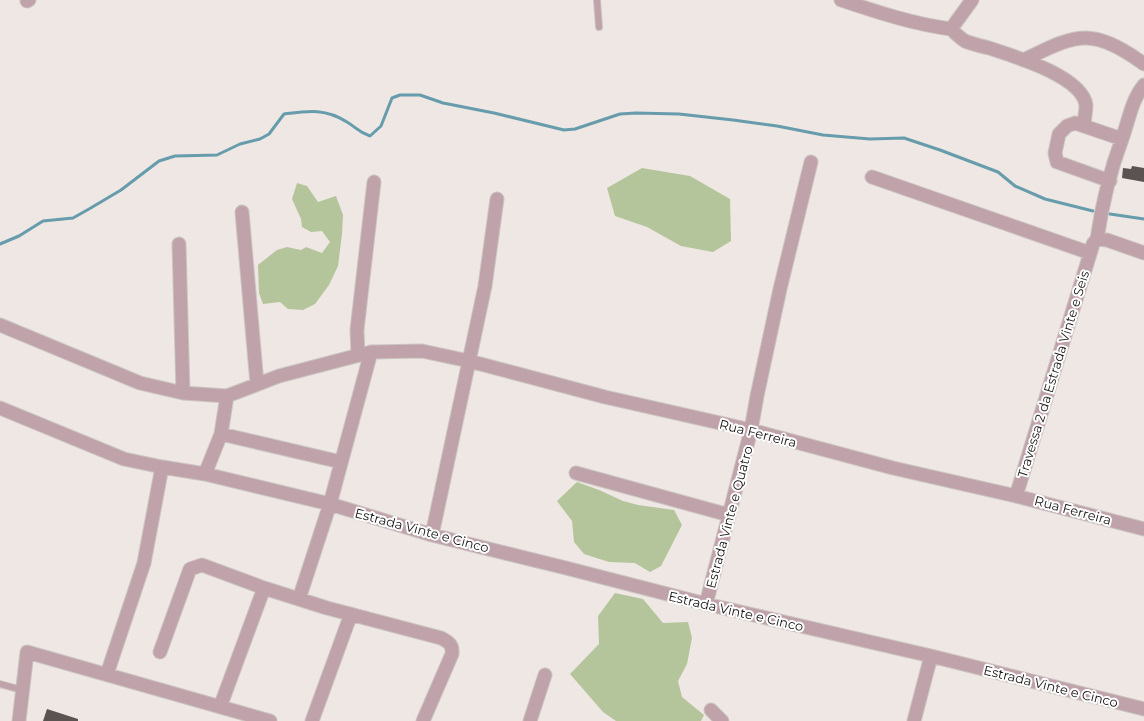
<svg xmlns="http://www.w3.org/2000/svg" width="1144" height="721" viewBox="0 0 1144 721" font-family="Montserrat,sans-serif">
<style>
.green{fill:#b5c59b}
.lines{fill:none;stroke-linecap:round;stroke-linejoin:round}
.stream{stroke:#669cac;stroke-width:3}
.building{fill:#5a5352}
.service-casing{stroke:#cbc5c1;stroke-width:8}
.minor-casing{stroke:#cbc5c1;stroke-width:15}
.service{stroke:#c0a2aa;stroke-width:6}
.minor{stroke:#c0a2aa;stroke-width:13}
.labels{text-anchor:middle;stroke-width:4;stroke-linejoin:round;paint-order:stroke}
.street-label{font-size:13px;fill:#151311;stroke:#fff}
</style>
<rect width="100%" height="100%" fill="#eee7e3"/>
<!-- green -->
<path class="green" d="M642,168L690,176L730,199L731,241L713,252L681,246L647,227L615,216L607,188Z
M297,183L307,186L318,202L336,196L343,215L342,234L338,266L329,285L315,304L303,310L288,309L280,302L263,304L259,293L258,265L277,250L287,247L301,250L306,247L322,253L330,242L322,231L311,232L302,227L301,219L292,199Z
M577,482L599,490L623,501L638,505L674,510L682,525L661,566L650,572L635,563L609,562L584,554L574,542L572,521L557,501Z
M615,593L643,599L663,623L688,622L692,638L687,664L678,681L682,697L704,715L701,721H616L603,712L570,674L599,644L598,616Z"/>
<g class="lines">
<!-- stream -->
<path class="stream" d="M1110,214L1144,219
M0,244L19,236L43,221L73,218L89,209L121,190L159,161L175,156L217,155L240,144L260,139L269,134L284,114C308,111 325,108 347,122C357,128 358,132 370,136L381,126L392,98L400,95H420L443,103L494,113L564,130L575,129L620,114L636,113L679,114L733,120L777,126L823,135L870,139L904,138L940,150L998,172L1015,186L1045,199L1093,211"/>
</g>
<!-- building -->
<path class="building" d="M1132,166L1144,168V182L1122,178L1123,168L1131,169Z
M47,709L78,719V721H43Z"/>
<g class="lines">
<!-- service casing -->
<g class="service-casing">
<path id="service" d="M597,0L599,27
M0,684L22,690"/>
</g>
<!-- minor casing -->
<g class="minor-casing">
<path id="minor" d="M841,0C877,12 913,24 951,29L972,0
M27,1L29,0
M951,29C955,33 960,38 965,41C972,44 981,46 989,48C1013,56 1082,76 1086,105C1086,112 1084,120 1084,126
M1023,60C1042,52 1064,38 1086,38C1105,38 1129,53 1144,64
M872,177L1090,253
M1110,181L1057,162L1055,153L1059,134L1067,126L1075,123L1122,139
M242,212L257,384
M1097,239C1102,205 1110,171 1122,139C1129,120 1131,101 1144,85
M179,244L183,393
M0,325L140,383L183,393L227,396
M371,352L422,351L469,361L605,397L751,430L893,468L1016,496L1144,529
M358,355L357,330L374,182
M0,408L124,459L162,467L205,474
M221,434L341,462
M576,473L729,515
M1016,496L1093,244L1097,239L1107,240L1144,253
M432,535L485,286L497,199
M299,599L330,504L371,352L279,376L227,396L221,434L205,474L330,504L432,535L566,568L706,604L931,656L1144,709
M706,604L751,430L757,396L780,289L811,162
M160,652L190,569L202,565L264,588L327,608L441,638C449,642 453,645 452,654L423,721
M107,674L144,563L162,467
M220,707L264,588
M711,710L722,721
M19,721L27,652L270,721
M312,721L351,614
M530,721L545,675
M914,721L931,656"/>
</g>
<!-- service -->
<use href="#service" class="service"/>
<!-- minor -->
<use href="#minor" class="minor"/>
</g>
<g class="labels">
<!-- street labels -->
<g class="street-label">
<text transform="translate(1053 374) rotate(-73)" y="5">Travessa 2 da Estrada Vinte e Seis</text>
<text transform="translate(758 433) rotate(14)" y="5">Rua Ferreira</text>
<text transform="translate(1073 510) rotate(15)" y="5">Rua Ferreira</text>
<text transform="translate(729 517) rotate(-75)" y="5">Estrada Vinte e Quatro</text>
<text transform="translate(422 530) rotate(15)" y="5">Estrada Vinte e Cinco</text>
<text transform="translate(736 611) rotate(13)" y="5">Estrada Vinte e Cinco</text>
<text transform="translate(1051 686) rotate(14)" y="5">Estrada Vinte e Cinco</text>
</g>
</g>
</svg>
